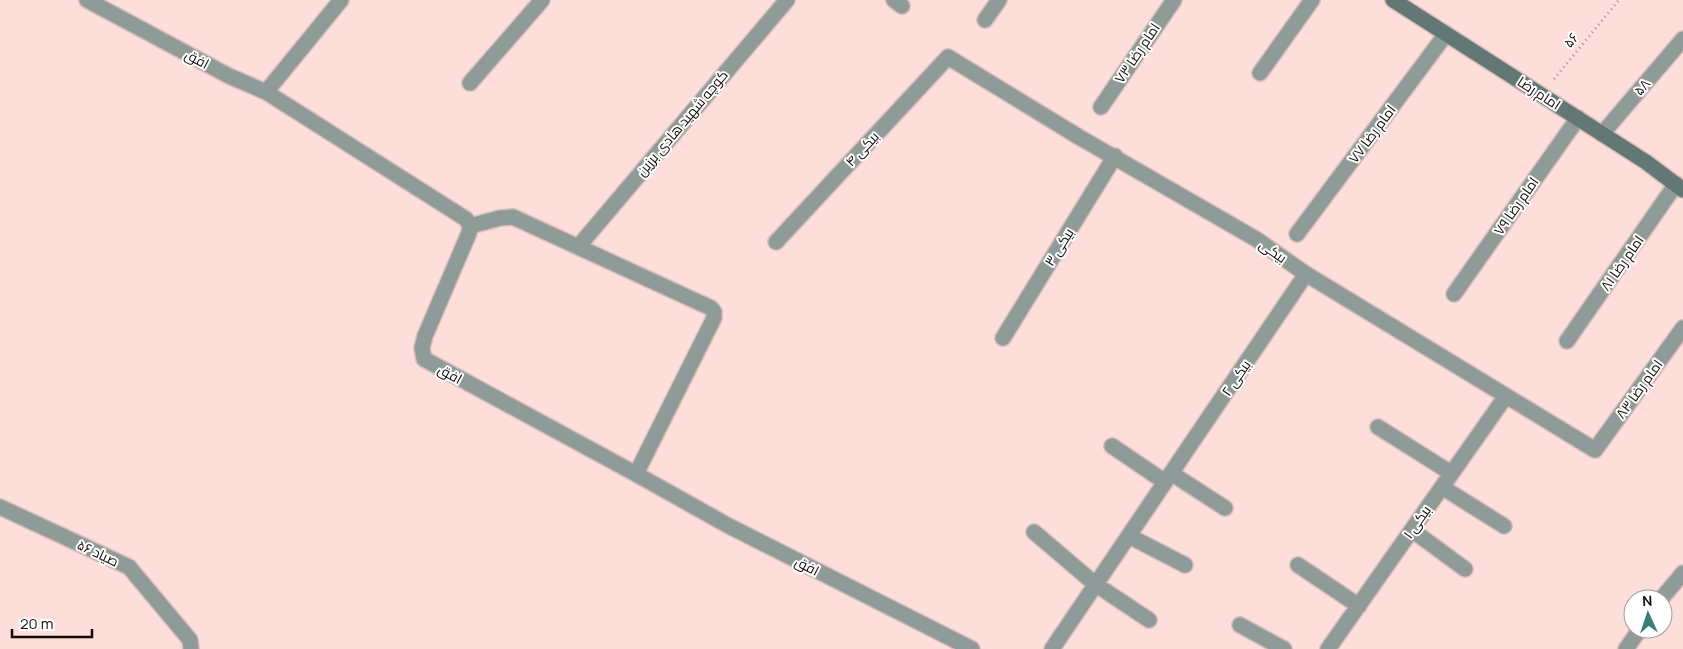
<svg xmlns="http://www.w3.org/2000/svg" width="1683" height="649" viewBox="0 0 1683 649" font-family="Manrope,Cairo,sans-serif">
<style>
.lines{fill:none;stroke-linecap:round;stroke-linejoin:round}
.street-casing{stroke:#d8bcb9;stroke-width:18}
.secondary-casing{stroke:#d8bcb9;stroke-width:18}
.path{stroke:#a38c89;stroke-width:3;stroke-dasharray:1 4;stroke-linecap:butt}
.street{stroke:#8e9b99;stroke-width:15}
.secondary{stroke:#637774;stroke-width:15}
.labels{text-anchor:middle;stroke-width:4;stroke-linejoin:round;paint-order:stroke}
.street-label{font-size:14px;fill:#130a09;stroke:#fff}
</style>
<rect width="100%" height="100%" fill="#fddeda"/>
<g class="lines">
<!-- street casing -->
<g class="street-casing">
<path id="street" d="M87,0L229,76L266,92L466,219L470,226L469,233L425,336L422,348L424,359L636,474L727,525L972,649
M894,0L902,6
M985,20L999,0
M1260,73L1312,0
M470,83L542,0
M266,92L341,0
M1101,107L1174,0
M1602,134L1683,39
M470,226L500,218L513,217L711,308L714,312V318L636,474
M1297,234L1446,34
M776,242L948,57L1079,137L1256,239L1306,274L1595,450L1683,328
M578,247L787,0
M1454,294L1578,118
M1003,338L1115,156
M1567,341L1676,184
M1378,427L1451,473
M1112,446L1165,482
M1171,473L1225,508
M1442,487L1504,526
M0,507L129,567L190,640L191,649
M1412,530L1465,569
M1034,532L1095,584L1149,620
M1129,536L1185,565
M1298,565L1359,606
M1661,599L1683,573
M1240,625L1284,649
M1052,649L1306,274
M1328,649L1506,396
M1626,649L1640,629"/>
</g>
<!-- secondary casing -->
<g class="secondary-casing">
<path id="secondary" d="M1393,0L1646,162L1683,190"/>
</g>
<!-- path -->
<path class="path" d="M1554,79L1619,0"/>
<!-- street -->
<use href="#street" class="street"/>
<!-- secondary -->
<use href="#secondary" class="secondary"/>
</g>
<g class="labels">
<!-- street labels -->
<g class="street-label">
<text transform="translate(1571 40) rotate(-51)" y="5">۵۶</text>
<text transform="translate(1137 53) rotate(-56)" y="5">امام رضا ۷۳</text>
<text transform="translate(197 59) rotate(28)" y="5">افق</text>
<text transform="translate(1642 87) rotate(-50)" y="5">۵۸</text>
<text transform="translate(1539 93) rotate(33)" y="5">امام رضا</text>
<text transform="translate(682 123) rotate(-50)" y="5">کوچه شهید هادی برزین</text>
<text transform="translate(1372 134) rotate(-53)" y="5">امام رضا ۷۷</text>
<text transform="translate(862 149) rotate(-47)" y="5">۴ بیکی</text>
<text transform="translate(1516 206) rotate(-55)" y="5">امام رضا ۷۹</text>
<text transform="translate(1059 247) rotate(-58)" y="5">۳ بیکی</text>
<text transform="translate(1273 251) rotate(35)" y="5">بیکی</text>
<text transform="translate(1622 263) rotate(-55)" y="5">امام رضا ۸۱</text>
<text transform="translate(450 374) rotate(29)" y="5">افق</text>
<text transform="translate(1236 378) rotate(-56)" y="5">۲ بیکی</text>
<text transform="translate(1639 389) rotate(-54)" y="5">امام رضا ۸۳</text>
<text transform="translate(1417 522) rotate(-55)" y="5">۱ بیکی</text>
<text transform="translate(98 553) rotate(25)" y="5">صیاد ۵۶</text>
<text transform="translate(807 566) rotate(27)" y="5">افق</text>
</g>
</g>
<!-- north arrow -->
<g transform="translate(1648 614) rotate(357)"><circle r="24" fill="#ffffff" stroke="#a19d9d"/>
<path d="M0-4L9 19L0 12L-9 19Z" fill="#387f7a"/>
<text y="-8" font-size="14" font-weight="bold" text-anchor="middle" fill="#130a09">N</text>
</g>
<!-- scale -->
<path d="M12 629v8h80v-8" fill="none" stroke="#130a09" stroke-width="2.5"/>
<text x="20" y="629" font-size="15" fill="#130a09" stroke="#ffffff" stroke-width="4" paint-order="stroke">20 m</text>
</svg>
